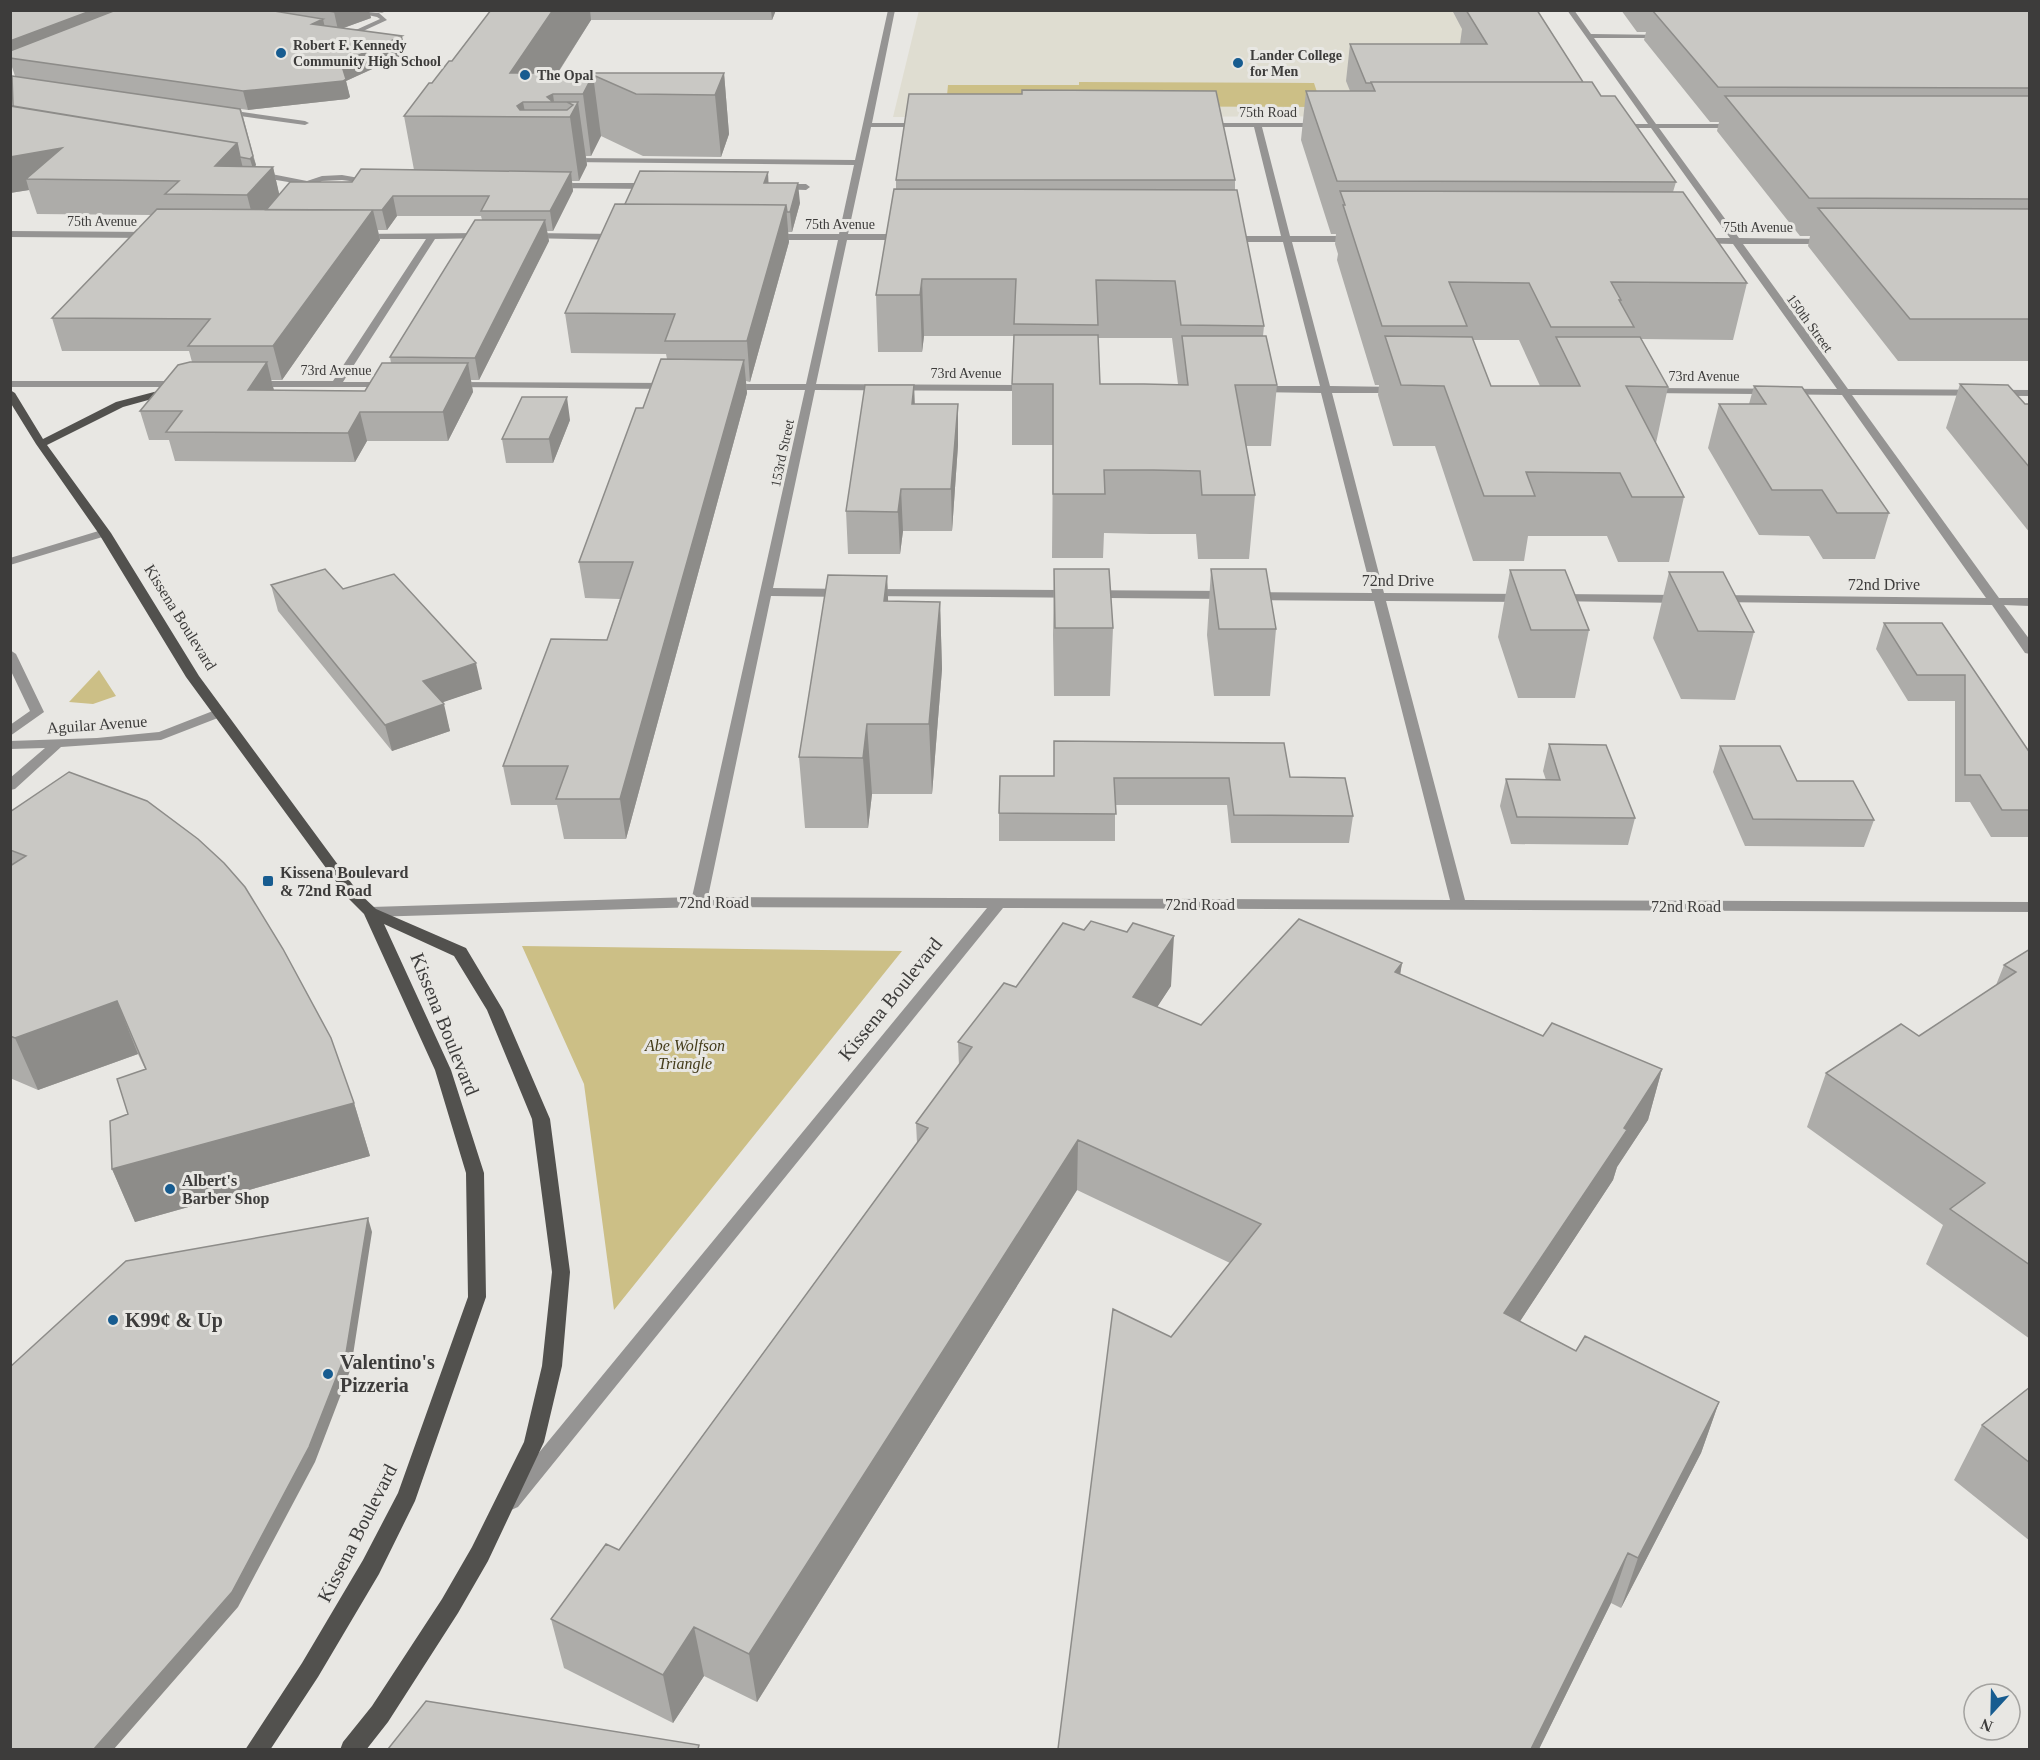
<svg xmlns="http://www.w3.org/2000/svg" width="2040" height="1760" viewBox="0 0 2040 1760" font-family="'Times New Roman',serif">
<style>
.built{fill:#dfddd1}
.green{fill:#ccbf86}
.lines{fill:none;stroke-linecap:round;stroke-linejoin:round}
.minor{fill:#959493;fill-rule:evenodd}
.major{fill:#52514e;fill-rule:evenodd}
.wall{fill:#adaca9;fill-rule:evenodd}
.shaded-wall{fill:#8d8c89}
.building{fill:#c9c8c4;stroke:#8d8c89;stroke-width:1.5;fill-rule:evenodd}
.poi-dot{fill:#175c90;stroke:#e8e7e3;stroke-width:2}
.labels{text-anchor:middle;stroke-width:6;stroke-linejoin:round;paint-order:stroke}
.far-poi-label{font-size:14px;font-weight:bold;fill:#3d3c3b;stroke:#e8e7e3;text-anchor:start}
.far-street-label{font-size:14px;fill:#3d3c3b;stroke:#e8e7e3}
.street-label{font-size:16px;fill:#3d3c3b;stroke:#e8e7e3}
.poi-label{font-size:16px;font-weight:bold;fill:#3d3c3b;stroke:#e8e7e3;text-anchor:start}
.park-label{font-size:16px;font-style:italic;fill:#443c1a;stroke:#e8e7e3}
.near-street-label{font-size:20px;fill:#3d3c3b;stroke:#e8e7e3}
.near-poi-label{font-size:20px;font-weight:bold;fill:#3d3c3b;stroke:#e8e7e3;text-anchor:start}
</style>
<rect width="100%" height="100%" fill="#e8e7e3"/>
<!-- built -->
<path class="built" d="M919,10L1537,11L1601,116L893,117Z"/>
<!-- green -->
<path class="green" d="M1079,82L1314,83L1322,107L946,106L948,85H1079Z
M99,670L116,696L93,704L69,702Z
M522,946L902,951L614,1310L584,1084Z"/>
<g class="lines">
<!-- minor -->
<path class="minor" d="M345,10L379,13L387,20L361,32L341,35L339,32L358,29L380,19L377,17Z
M888,10H895L872,123H926L930,125L926,127H871L848,234H904L908,237L904,240H847L816,384L1031,385L1036,388L1031,391L815,390L773,588L845,589L851,593L845,597L771,596L708,897L1450,900L1374,601L1253,600L1247,596L1253,592L1372,593L1321,393L1256,392L1251,389L1256,386H1320L1283,242H1228L1224,239L1228,236H1281L1254,127H1205L1201,125L1205,123H1325V127H1262L1290,236H1354L1358,239L1354,242H1292L1330,386L1397,387L1402,390L1397,393H1332L1384,593L1526,594L1532,598L1526,602L1386,601L1465,900L2030,902V912L1003,908L518,1507L511,1510L504,1507L501,1501L504,1495L987,908L699,907L371,917L363,912L371,907L692,897L805,390H728L723,387L728,384H806L838,240H769L765,237L769,234H839L854,165L567,162L563,160L567,158L855,160Z
M1567,10H1574L1591,34L1666,35L1664,38H1594L1656,124H1742L1743,126L1739,128H1659L1739,238L1831,239V243L1828,244H1743L1848,389L2030,390V396L1852,395L1999,598H2030V606L2004,605L2030,640V654L2025,653L1992,605L1714,602L1712,599L1718,595L1986,598L1842,395L1645,393V389L1649,388L1837,389L1733,244L1693,243V239L1696,238H1730L1651,128H1613L1612,126L1616,124H1648Z
M222,109L305,121L309,123L305,125L219,113L218,111Z
M256,171L307,181L322,176L342,175L376,181L372,184L342,180L322,181L296,195L292,192L300,184L253,176L252,174Z
M552,183H651L655,186L651,189L549,188V184Z
M780,184H806L810,187L806,190L777,189V185Z
M10,231L151,232L155,235L151,238L10,237Z
M484,233L488,236L487,238L435,239L343,382H389L394,385L393,387H254L249,384L254,381H333L426,239H358L355,238V234Z
M529,233L619,234L623,237L619,240L526,238L525,236Z
M10,381H182L187,384L182,387H10Z
M452,382L671,383L676,386L671,389L448,387L447,385Z
M105,529L109,531V535L10,565V558Z
M869,589L1229,591L1235,595L1229,599L865,596L863,593L865,590Z
M1556,594L1682,595L1688,599L1682,603L1552,601L1550,598L1552,595Z
M10,650L16,654L44,712L10,736V725L30,711L10,669Z
M218,709L223,710L225,713L223,716L161,740L61,747L15,789L10,790V778L45,748L10,749V741L97,738L159,732Z"/>
<!-- major -->
<path class="major" d="M173,387L178,390L177,392L123,407L47,445L111,533L199,676L358,892L376,909L466,948L503,1010L550,1119L570,1272L562,1366L544,1442L488,1561L458,1613L388,1722L366,1750H340L343,1742L372,1706L442,1599L472,1547L524,1442L542,1366L552,1272L532,1119L487,1010L454,956L384,924L451,1070L484,1173L486,1297L415,1501L379,1574L318,1677L270,1750H245L302,1663L363,1560L398,1493L468,1297L466,1173L435,1070L364,914L348,898L186,677L99,534L36,444L10,402V390L15,393L43,439L116,402Z"/>
</g>
<!-- wall -->
<path class="wall" d="M10,10H388L382,13L369,11L371,18L343,28L402,36L405,54L346,81L350,97L347,99L248,110L241,109L256,165L254,167H273L279,194L414,170L404,116L432,83L452,61L491,10H776L772,20H591L558,73H724L729,134L721,157L643,156L601,136L591,156H586L587,165L579,181H572L573,191L553,231H547L549,241L479,380H471L473,392L448,441H367L355,462L175,461L169,440H149L140,411L192,362L189,351H62L52,318L152,215L37,214L29,190L10,193V106H13L15,76L10,61V51L12,50ZM397,216H481L482,220L390,357L391,363L365,391L274,390L271,380H282L380,240L378,230H387Z
M1452,10H1537L1583,82L1601,96L1676,182L1673,192L1747,283L1733,340L1641,339L1668,387L1656,443L1684,497L1669,562H1618L1607,536H1528L1524,561H1473L1435,446H1393L1378,395L1379,385H1375L1337,260L1338,254L1335,244L1336,234H1331L1301,140L1306,91H1350L1346,81L1350,44H1460L1462,29ZM1473,340H1519L1540,386H1547H1491Z
M1621,10H2030V361H1898L1808,246L1810,236H1800L1717,131L1719,122H1710L1644,40L1646,32H1637Z
M896,180H1235V190L1264,326L1263,336L1277,385L1271,446H1246L1255,495L1249,559H1198L1196,534H1150L1104,533L1103,558H1052L1053,445H1012V384L1014,336H924L922,352H878L876,295L896,189ZM1098,338H1172L1178,384L1180,385L1100,384Z
M768,183L800,203L792,232H788L789,242L750,382L746,381L747,393L626,839H564L557,805H511L503,766L607,640L620,599L585,598L579,562L643,408L667,359L666,354L571,353L565,313L625,204Z
M1960,384L2025,404H2030V533L1946,428Z
M914,385L915,404H958V445L952,531H903L900,554H848L846,511Z
M1754,386L1889,513L1875,559H1823L1809,536L1759,535L1708,448L1719,404H1749Z
M570,420L553,463H506L502,439Z
M1054,569L1113,628L1110,696H1054L1053,635Z
M1211,569L1276,629L1270,696H1214L1207,635Z
M1510,570L1589,630L1575,698H1518L1498,637Z
M1669,572L1754,632L1735,700L1681,699L1653,638Z
M887,576L888,601L940,602L942,669L932,794H872L868,828H805L799,757Z
M271,585L343,589L482,689L442,702L450,731L392,751L278,611Z
M1884,623H1942L2030,753V837H1991L1970,802H1955V701H1908L1876,649Z
M1549,744L1635,818L1628,845L1511,844L1500,806L1506,779L1546,780L1543,771Z
M1720,746L1797,781L1874,820L1864,847L1745,846L1713,772Z
M1000,776L1290,777L1353,816L1349,843H1231L1227,805H1115V841H999V813Z
M10,812L354,1103L370,1156L135,1222L112,1169L128,1114L145,1069L138,1054L38,1090L10,1078Z
M2030,949V1339L1926,1264L1943,1225L1807,1127L1826,1073L1919,1036L1996,985L2004,965Z
M1402,963L1400,974L1543,1036L1662,1069L1648,1120L1617,1167L1613,1180L1520,1321L1576,1351L1719,1402L1701,1453L1621,1608L1611,1603L1539,1749H1058L1171,1337L1230,1263L1077,1190L757,1702L704,1676L673,1723L564,1668L551,1619L619,1550L917,1143L916,1123L959,1066L958,1042L1016,987L1171,986L1157,1007L1201,1025Z
M2030,1387V1541L1954,1480L1982,1425Z"/>
<!-- shaded-wall -->
<path class="shaded-wall" d="M93,10H144L15,59L12,50H10V35Z
M339,10H369L371,18L338,30L334,12Z
M553,10H590L591,20L539,102H523L526,117H517L510,73Z
M771,10H776L772,20Z
M323,19L327,37L312,24Z
M402,36L405,54L346,81L350,97L347,99L248,110L243,91L341,63Z
M724,73L729,134L721,157L715,95Z
M593,75L601,136L591,156L583,94Z
M553,94L554,102L547,97Z
M578,102L587,165L579,181L570,117Z
M237,143L245,177L215,166Z
M62,148L26,179L29,190L10,193V157Z
M253,156L256,165L253,169L250,159Z
M273,167L281,202L256,230L247,195Z
M571,172L573,191L553,231L550,211Z
M768,172L769,192L764,183Z
M798,183L800,203L792,232L790,212Z
M393,196L397,216L387,230L382,210Z
M786,205L789,242L750,382L747,341Z
M373,210L380,240L282,380L273,346Z
M545,220L549,241L479,380L475,358Z
M922,279L924,336L922,352L920,295Z
M744,360L747,393L626,839L620,799Z
M267,362L274,391L248,390Z
M468,363L473,392L448,441L443,412Z
M914,385L915,426L912,404Z
M567,397L570,420L553,463L549,439Z
M958,404V445L952,531L951,489Z
M360,412L367,441L355,462L348,433Z
M901,489L903,531L900,554L898,512Z
M887,576L890,642L884,601Z
M940,602L942,669L932,794L929,724Z
M476,663L482,689L429,707L423,681Z
M444,704L450,731L392,751L385,725Z
M867,724L872,794L868,828L863,758Z
M1174,936L1171,986L1131,1047L1133,997Z
M1402,963L1394,1012L1395,972Z
M117,1001L138,1054L38,1090L15,1038Z
M1662,1069L1648,1120L1617,1167L1613,1180L1492,1364L1504,1313Z
M354,1103L370,1156L135,1222L112,1169Z
M1078,1140L1077,1190L757,1702L749,1654Z
M368,1218L372,1232L351,1368L315,1462L238,1607L114,1749H94Z
M1719,1402L1701,1453L1621,1608L1638,1558Z
M1628,1553L1611,1603L1539,1749H1531Z
M694,1627L704,1676L673,1723L663,1675Z"/>
<!-- building -->
<path class="building" d="M10,10H93L10,41Z
M116,10H268L323,19L312,24L402,36L341,63L346,79L343,81L243,91L10,58V51Z
M323,10H339L334,12Z
M491,10H553L510,73H724L715,95L636,94L593,75L583,94H553L547,97L553,102H578L570,117L404,116L429,83H432L449,61H452ZM523,102H567L573,105L567,110H520L517,106Z
M1466,10H1537L1583,82H1371V83H1366L1350,44H1487Z
M1652,10H2030V88L1718,87Z
M12,76L240,109L253,156L250,159L240,157L237,143L13,106Z
M1371,82H1592L1601,96H1615L1676,182L1337,181L1306,91H1375Z
M1022,90L1216,91L1235,180H896L909,94H1022Z
M1725,96H2030V199L1809,198Z
M10,106L237,143L215,166L273,167L247,195L165,194L179,181L26,179L62,148L10,157Z
M361,169L571,172L550,211H481L489,196H393L382,210H266L290,182H352Z
M640,171L768,172L764,183H798L790,212H787L786,205L625,204Z
M894,189L1237,190L1264,326L1181,325L1175,281L1096,280L1098,325L1014,324L1016,279H922L920,295H876Z
M1340,191L1683,192L1747,283L1611,282L1621,300H1619L1634,327H1551L1529,283L1449,282L1467,326H1382L1343,205H1345Z
M615,204L786,205L747,341H665L675,314L565,313Z
M1818,208L2030,209V319H1910Z
M157,209L373,210L273,346H188L210,319L52,318Z
M475,220H545L475,358L390,357Z
M1014,335H1098L1100,384H1144L1188,385L1182,336H1266L1277,385H1235L1255,495H1202L1200,471L1153,470H1104L1105,494H1053V384H1012Z
M1385,336L1472,337L1491,386H1580L1556,337H1640L1668,387L1626,386L1684,497H1632L1620,473L1526,472L1535,496H1484L1444,386L1401,385Z
M661,359L744,360L620,799H556L568,766H503L551,639L607,640L633,562H579L636,408H643Z
M190,362H267L248,390L365,391L382,363H468L443,412H360L348,433L166,432L182,411H140L178,365Z
M1960,384L2008,385L2025,404H2030V468Z
M865,385H914L912,404H958L951,489H901L898,512L846,511Z
M1754,386L1802,387L1889,513H1837L1822,490H1772L1719,404H1766Z
M522,397H567L549,439H502Z
M325,569L343,589L394,574L476,663L423,681L444,704L385,725L271,585Z
M1054,569H1109L1113,628H1055Z
M1211,569H1266L1276,629H1219Z
M1510,570H1565L1589,630H1531Z
M1669,572H1723L1754,632L1698,631Z
M828,575L887,576L884,601L940,602L929,724H867L863,758L799,757Z
M1884,623H1942L2030,753V810H2002L1980,775H1965V675H1917Z
M1054,741L1284,743L1290,777L1345,778L1353,816L1234,815L1229,778H1114L1116,814L999,813L1000,776H1054Z
M1549,744L1606,745L1635,818L1517,817L1506,779L1560,780Z
M1720,746H1780L1797,781H1853L1874,820L1753,819Z
M69,772L147,801L198,839L224,863L245,887L283,949L331,1038L354,1103L112,1169L110,1121L128,1114L117,1079L146,1069L117,1001L15,1038L10,1036V866L26,856L10,850V812Z
M1299,919L1402,963L1395,972L1543,1036L1552,1023L1662,1069L1624,1128L1627,1130L1504,1313L1576,1351L1585,1336L1719,1402L1638,1558L1628,1553L1531,1749H1058L1113,1309L1171,1337L1261,1224L1078,1140L749,1654L694,1627L663,1675L551,1619L606,1544L619,1550L928,1128L916,1123L972,1047L958,1042L1004,983L1016,987L1063,923L1084,930L1091,921L1127,932L1133,923L1174,936L1133,997L1201,1025Z
M2030,949V1265L1950,1209L1985,1183L1826,1073L1901,1024L1919,1036L2016,972L2004,965Z
M368,1218L346,1353L309,1447L232,1592L94,1749H10V1367L126,1261Z
M2030,1387V1463L1982,1425Z
M426,1701L699,1745L698,1749H388Z"/>
<!-- markers -->
<g class="poi-dot">
<circle cx="281" cy="53" r="6"/>
<circle cx="1238" cy="63" r="6"/>
<circle cx="525" cy="75" r="6"/>
<rect x="262" y="875" width="12" height="12" rx="3"/>
<circle cx="170" cy="1189" r="6"/>
<circle cx="113" cy="1320" r="6"/>
<circle cx="328" cy="1374" r="6"/>
</g>
<g class="labels">
<!-- far-poi labels -->
<g class="far-poi-label">
<text x="293" y="50">Robert F. Kennedy<tspan x="293" dy="16">Community High School</tspan></text>
<text x="1250" y="60">Lander College<tspan x="1250" dy="16">for Men</tspan></text>
<text x="537" y="80">The Opal</text>
</g>
<!-- far-street labels -->
<g class="far-street-label">
<text x="1268" y="117">75th Road</text>
<text x="102" y="226">75th Avenue</text>
<text x="840" y="229">75th Avenue</text>
<text x="1758" y="232">75th Avenue</text>
<text transform="translate(1810 323) rotate(54)" y="5">150th Street</text>
<text x="336" y="375">73rd Avenue</text>
<text x="966" y="378">73rd Avenue</text>
<text x="1704" y="381">73rd Avenue</text>
<text transform="translate(782 453) rotate(-78)" y="5">153rd Street</text>
</g>
<!-- street labels -->
<g class="street-label">
<text x="1398" y="586">72nd Drive</text>
<text x="1884" y="590">72nd Drive</text>
<text transform="translate(181 617) rotate(58)" y="6">Kissena Boulevard</text>
<text transform="translate(97 724) rotate(-4)" y="6">Aguilar Avenue</text>
<text x="714" y="908">72nd Road</text>
<text x="1200" y="910">72nd Road</text>
<text x="1686" y="912">72nd Road</text>
</g>
<!-- poi labels -->
<g class="poi-label">
<text x="280" y="878">Kissena Boulevard<tspan x="280" dy="18">&amp; 72nd Road</tspan></text>
<text x="182" y="1186">Albert's<tspan x="182" dy="18">Barber Shop</tspan></text>
</g>
<!-- park labels -->
<g class="park-label">
<text x="685" y="1051">Abe Wolfson<tspan x="685" dy="18">Triangle</tspan></text>
</g>
<!-- near-street labels -->
<g class="near-street-label">
<text transform="translate(890 999) rotate(-51)" y="7">Kissena Boulevard</text>
<text transform="translate(445 1024) rotate(68)" y="7">Kissena Boulevard</text>
<text transform="translate(357 1533) rotate(-63)" y="7">Kissena Boulevard</text>
</g>
<!-- near-poi labels -->
<g class="near-poi-label">
<text x="125" y="1327">K99¢ &amp; Up</text>
<text x="340" y="1369">Valentino's<tspan x="340" dy="23">Pizzeria</tspan></text>
</g>
</g>
<!-- border -->
<rect width="2040" height="1760" fill="none" stroke="#3d3c3b" stroke-width="24"/>
<!-- north arrow -->
<g transform="translate(1992 1712) rotate(202)"><circle r="28" fill="#e8e7e3" stroke="#a4a3a0" stroke-width="1.5"/>
<path d="M0-4.5L10 22L0 15L-10 22Z" fill="#175c90"/>
<text y="-9" font-size="16" font-weight="bold" text-anchor="middle" fill="#3d3c3b">N</text>
</g>
</svg>
